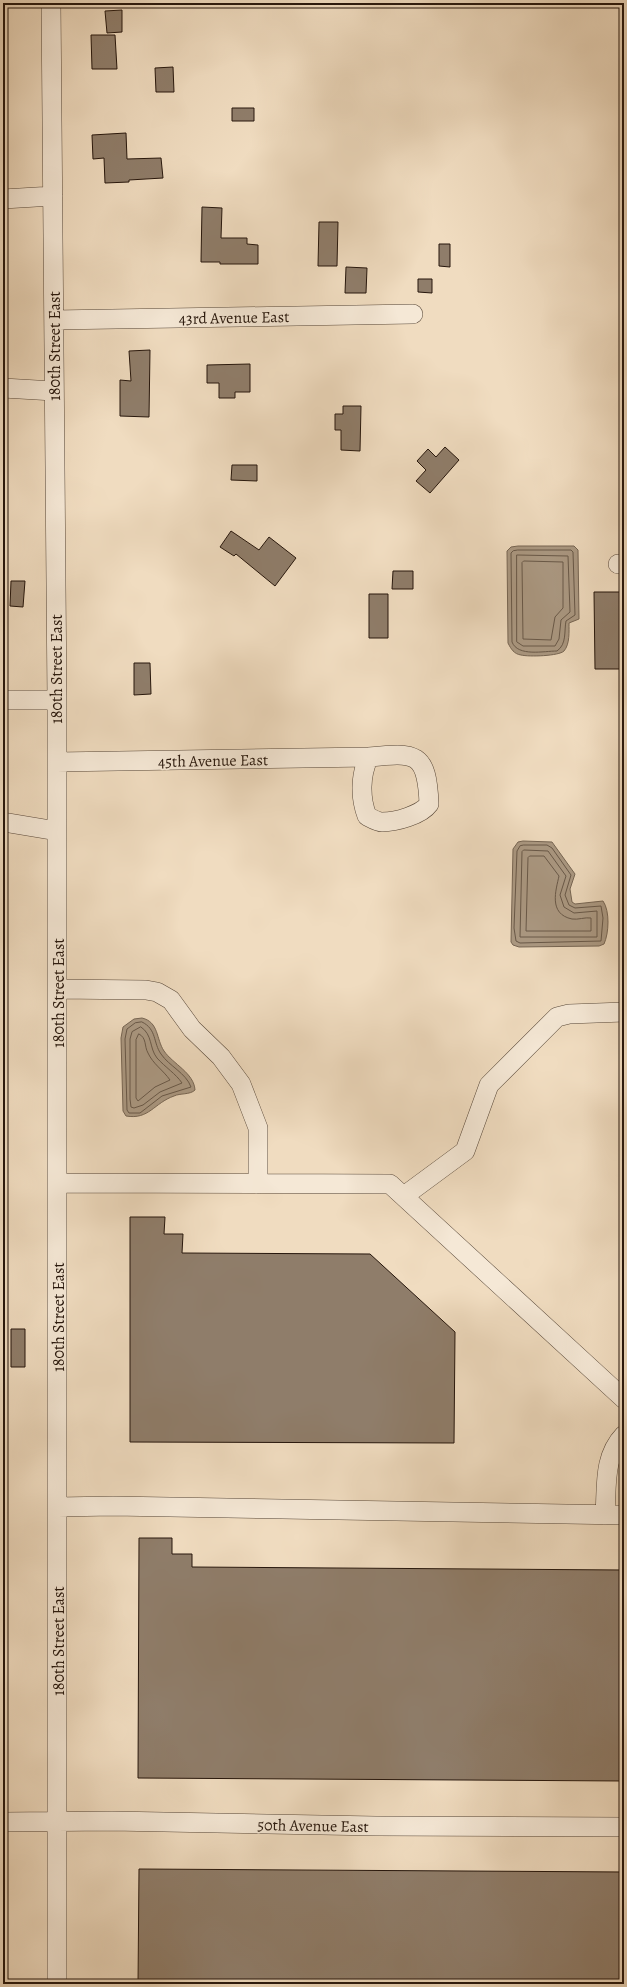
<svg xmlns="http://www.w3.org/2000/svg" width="627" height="1987" viewBox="0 0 627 1987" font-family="Alegreya,serif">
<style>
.water{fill:#ab9983;stroke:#766553}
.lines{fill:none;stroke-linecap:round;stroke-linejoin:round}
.shore{stroke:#685848;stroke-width:1}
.building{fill:#8f7d6a;stroke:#26160c}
.minor-casing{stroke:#584839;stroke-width:20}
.minor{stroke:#f5e8d6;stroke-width:19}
.labels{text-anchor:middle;stroke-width:3.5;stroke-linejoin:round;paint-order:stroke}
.street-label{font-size:16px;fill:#26160c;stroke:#f5e8d6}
</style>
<rect width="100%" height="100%" fill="#f0dcc0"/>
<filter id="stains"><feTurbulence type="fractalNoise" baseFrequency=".005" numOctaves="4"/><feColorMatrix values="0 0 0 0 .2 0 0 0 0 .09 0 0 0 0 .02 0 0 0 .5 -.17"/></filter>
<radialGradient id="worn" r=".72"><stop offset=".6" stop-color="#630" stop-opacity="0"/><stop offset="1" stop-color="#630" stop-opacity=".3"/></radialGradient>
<!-- water -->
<path class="water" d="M518,546H574L578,550L579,619L569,623C569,631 570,644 564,651C559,656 529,657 521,655C514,654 511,649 508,643L507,551L511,547Z
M523,841L552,842L575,874L570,889L572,902L575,904L603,901C610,911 609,933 604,944L599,946L519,947L513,945L511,942L513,849L518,842Z
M142,1018C159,1022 156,1039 164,1051C173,1064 194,1073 195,1090C190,1095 180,1093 174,1096C154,1103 149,1120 126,1116L123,1111L121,1038L123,1027L134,1019Z"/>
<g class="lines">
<!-- shore -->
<path class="shore" d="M518,550H571L573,552L575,615L566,621C564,631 567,644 557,651C544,651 518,657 512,642L511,553L513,551Z
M517,555L568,556L570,612L561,620L559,639L555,646H523L517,642Z
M524,561L563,562V608L555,617L551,640L523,639L522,563Z
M524,845H547L552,848L571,875L565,895L569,905L575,908L601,906L603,918L601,941L520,943L516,941L514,928L517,851L520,846Z
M524,850L548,851L566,876L560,895L564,907L574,913L597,911V937H520L522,852Z
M530,856H544L559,876C556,890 548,914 572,919C578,920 585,917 591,918V931H526L528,858Z
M142,1022C157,1029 153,1043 161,1054C169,1066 186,1073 191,1087L162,1096L140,1113H129L127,1110L125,1039L127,1029L135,1023Z
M141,1027C153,1035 149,1048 157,1058C165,1067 176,1074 182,1083L160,1092L143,1105L134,1108L131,1107L130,1099V1039L132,1032Z
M139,1034C147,1038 144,1046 148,1053C153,1064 163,1070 170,1080L155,1087L138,1101L136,1098V1040Z"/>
</g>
<!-- building -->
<path class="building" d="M122,10V32L107,33L105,11Z
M91,35H115L117,69H92Z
M173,67L174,92H156L155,68Z
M232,108H254V121H232Z
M126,133L127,159L161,158L163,178L129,180V182L105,183L104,158L93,159L92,135Z
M202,207L222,208L221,238H247V244L258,245V264H220V262H201Z
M319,222H338L337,266H318Z
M439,244H450V267L439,266Z
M346,267L367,268L366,293H345Z
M418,279H432V293L418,292Z
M150,350L149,417L120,416V380L131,381L129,351Z
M250,364V392H235V398H219V383H207V365Z
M343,406H361L360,451L341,450V430H335V414H343Z
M445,447L459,460L430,493L416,481L426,470L417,461L428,449L436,457Z
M232,465H257V481L231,480Z
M231,531L259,550L269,537L296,558L275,586L236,554L234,556L220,547Z
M393,571H413V589H392Z
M11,581H25L23,607L10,606Z
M594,592H624V669H595Z
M369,594H388V638H369Z
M134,663H150L151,694L134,695Z
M130,1217H165L164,1234H183L182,1253L370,1254L455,1332L454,1443L130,1442Z
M11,1329H25V1367H11Z
M139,1538H172V1554H192V1567L624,1570V1781L138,1778Z
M139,1869L624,1872V1984H138Z"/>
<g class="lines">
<!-- minor casing -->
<g class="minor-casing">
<path id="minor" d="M51,3L57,700V1984
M3,199L53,196
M54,320L413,314
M3,388L54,391
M618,564H624
M3,700H57
M57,762L369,757C416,752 427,752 429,804C421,815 396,822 382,822C377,822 371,818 367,816C360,798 360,775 369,757
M3,822L57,831
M58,989L146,990L157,992L171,1000L192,1029L221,1057L241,1084L258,1128V1184
M58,1183L390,1184L624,1399
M404,1196L465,1151L489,1085L557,1017L569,1014L624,1012
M58,1507L113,1506L624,1515
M605,1515C607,1486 603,1457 624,1435
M3,1822L112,1821L376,1826L624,1827"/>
</g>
<!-- minor -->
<use href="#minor" class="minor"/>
</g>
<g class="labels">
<!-- street labels -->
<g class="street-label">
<text transform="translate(234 317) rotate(-1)" y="6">43rd Avenue East</text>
<text transform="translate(54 346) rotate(-90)" y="6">180th Street East</text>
<text transform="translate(56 669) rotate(-90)" y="6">180th Street East</text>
<text transform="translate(213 760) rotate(-1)" y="6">45th Avenue East</text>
<text transform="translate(58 993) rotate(-90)" y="6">180th Street East</text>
<text transform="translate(58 1317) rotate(-90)" y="6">180th Street East</text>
<text transform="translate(58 1641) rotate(-90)" y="6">180th Street East</text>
<text transform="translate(313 1825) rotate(1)" y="6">50th Avenue East</text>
</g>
</g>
<!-- margin -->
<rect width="627" height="1987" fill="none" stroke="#f0dcc0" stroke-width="16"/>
<rect x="4" y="4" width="619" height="1979" fill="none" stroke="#26160c" stroke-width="2"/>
<rect x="8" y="8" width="611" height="1971" fill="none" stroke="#26160c"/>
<rect width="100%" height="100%" filter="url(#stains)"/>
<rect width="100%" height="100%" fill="url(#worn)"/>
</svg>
